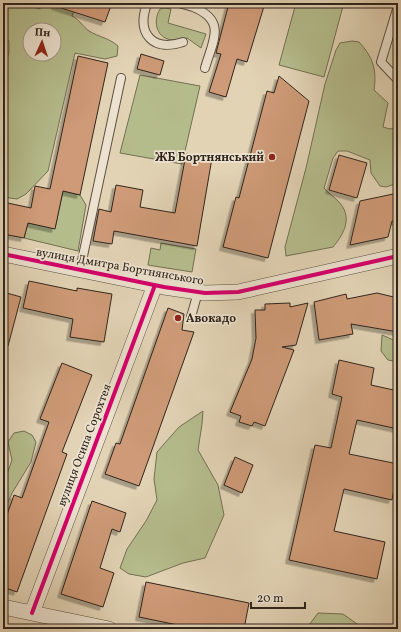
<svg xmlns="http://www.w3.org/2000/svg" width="401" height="632" viewBox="0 0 401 632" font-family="Vollkorn,serif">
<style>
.green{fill:#b5bc8c;stroke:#727054;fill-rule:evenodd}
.building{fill:#ce9a77;stroke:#30251c;filter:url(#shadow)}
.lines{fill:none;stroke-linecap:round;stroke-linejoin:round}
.lane-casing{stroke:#5c5042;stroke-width:10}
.street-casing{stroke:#5c5042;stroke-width:16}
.lane{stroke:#ece2cf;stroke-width:8}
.street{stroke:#ece2cf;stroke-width:15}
.cycleway-casing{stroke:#ece2cf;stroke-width:6}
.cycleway{stroke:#d6006c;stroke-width:4}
.poi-dot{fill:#8f2418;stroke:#ece2cf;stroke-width:1.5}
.labels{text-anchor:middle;stroke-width:3.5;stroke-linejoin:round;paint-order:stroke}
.poi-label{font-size:12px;font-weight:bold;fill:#30251c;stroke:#ece2cf;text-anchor:end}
.street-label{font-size:12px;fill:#30251c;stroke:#ece2cf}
</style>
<defs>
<filter id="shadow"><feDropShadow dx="-3.5" dy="3.5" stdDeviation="0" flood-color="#0004"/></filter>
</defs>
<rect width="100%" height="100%" fill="#e2d3b5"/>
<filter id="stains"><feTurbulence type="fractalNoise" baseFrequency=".005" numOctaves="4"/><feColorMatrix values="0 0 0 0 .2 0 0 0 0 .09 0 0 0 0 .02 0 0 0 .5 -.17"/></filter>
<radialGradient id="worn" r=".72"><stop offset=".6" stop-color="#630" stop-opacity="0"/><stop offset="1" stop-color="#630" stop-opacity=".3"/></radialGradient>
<!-- green -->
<path class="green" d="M3,3H17L40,9L42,3H77L72,16C79,19 83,27 89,31C99,37 109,38 118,46L117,56L105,59L75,53L48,171L26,194L17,199L3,197V71L9,53V41L3,36ZM30,30H54V54H30Z
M296,3H332L343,6L324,77L279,65Z
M165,8L171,9L168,23L206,34L201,48L187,38C183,39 178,40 174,40C157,40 152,22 160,9Z
M352,41L359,42C373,57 377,70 374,90L388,103L383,127L390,129L398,127V183L386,187L380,186L371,173L370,160L347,151H338L333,158L324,188C328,193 333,196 338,201C353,216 345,233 333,247L286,256L285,247L306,168L325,84L336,50L340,43Z
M140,75L200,86L182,164L120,153Z
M63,191L80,195L86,205L78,251L24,238L28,223L55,228Z
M161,243L196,249L192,272L148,265L151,248L160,250Z
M382,335L398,342V362L388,360L381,351Z
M203,411L202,424L198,450L218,485L224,515L205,558L183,563L146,577L129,574L120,568L127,549L146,521L157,500L154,479L157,452L179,427Z
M24,431L32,435L36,442L31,462L12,493L3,514V477H6L12,460L8,442L14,433Z
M318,613L343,614L364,629H306Z"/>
<!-- building -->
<path class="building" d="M55,3H112L105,22L55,6Z
M229,3H265L247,62L237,59L226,97L209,92L221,54L216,53Z
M141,54L164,61L160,75L137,69Z
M78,56L108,63L80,195L63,191L55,229L28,223L24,238L3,234V202L31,208L35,186L50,189Z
M279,76L309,101L268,258L223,247L236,197L239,198L267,91L274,93Z
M186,154L212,158L197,246L114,231L112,244L93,241L99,209L111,212L116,185L143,190L140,207L175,213Z
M339,155L367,163L357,198L329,190Z
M398,193V222L392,221L388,237L350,245L360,201Z
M29,281L77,291V288L112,294L104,342L70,337L73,319L23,308Z
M3,292L21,297L8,346L3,345Z
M377,293L398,298V332L351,324L353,334L319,340L314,302L346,294L347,299Z
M290,303V307L308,303L296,345L282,347L294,350L265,426L254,422L252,426L239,422L241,416L230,412L252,359L256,338L255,310H265V304Z
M168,308L184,314L182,330L194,332L139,486L105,474L116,443L120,444Z
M339,360L374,368L371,385L398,391V429L357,420L349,454L398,464L392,500L344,489L334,531L385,542L377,579L289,560L315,445L331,448L342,397L332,394Z
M62,363L92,375L62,452L67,454L17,592L3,587V526L14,495L22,498L49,422L40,419Z
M235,457L253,465L242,493L224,485Z
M92,501L126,513L120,532L112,529L100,568L114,573L103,607L61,594Z
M146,582L249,603L244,629H197L139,617Z"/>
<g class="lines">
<!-- lane casing -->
<g class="lane-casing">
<path id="lane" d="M150,3L147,4C136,34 153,52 183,42
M179,3L193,7
M195,3L193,7C227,21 213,40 205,68
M398,6L381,62L398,80
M80,270L121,78
M191,317L198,292"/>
</g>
<!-- street casing -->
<g class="street-casing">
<path id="street" d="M3,254L164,287L205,293L238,292L398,256
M3,607L109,629
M32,613L155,285"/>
</g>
<!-- lane -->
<use href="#lane" class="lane"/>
<!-- street -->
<use href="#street" class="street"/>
<!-- cycleway casing -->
<g class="cycleway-casing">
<path id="cycleway" d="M3,254L164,287L205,293L238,292L398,256
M32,613L155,285"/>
</g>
<!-- cycleway -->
<use href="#cycleway" class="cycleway"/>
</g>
<!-- markers -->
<g class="poi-dot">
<circle cx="272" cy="157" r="4"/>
<circle cx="178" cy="318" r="4"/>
</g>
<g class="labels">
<!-- poi labels -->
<g class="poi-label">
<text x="264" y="161">ЖБ Бортнянський</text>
<text x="186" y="322" text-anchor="start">Авокадо</text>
</g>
<!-- street labels -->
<g class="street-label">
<text transform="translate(120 266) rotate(10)" y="4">вулиця Дмитра Бортнянського</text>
<text transform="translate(84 445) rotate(-69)" y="4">вулиця Осипа Сорохтея</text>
</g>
</g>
<!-- margin -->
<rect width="401" height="632" fill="none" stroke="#e2d3b5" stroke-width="16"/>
<rect x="4" y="4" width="393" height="624" fill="none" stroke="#30251c" stroke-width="2"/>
<rect x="8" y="8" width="385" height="616" fill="none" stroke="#30251c"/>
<!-- north arrow -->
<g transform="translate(42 42) rotate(3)"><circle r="19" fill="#ece2cf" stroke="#a19687"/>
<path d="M0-3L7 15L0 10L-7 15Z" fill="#8f2418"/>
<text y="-6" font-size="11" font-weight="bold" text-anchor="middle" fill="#30251c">Пн</text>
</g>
<!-- scale -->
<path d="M251 602v6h54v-6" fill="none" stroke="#30251c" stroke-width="2"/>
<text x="257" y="602" font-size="12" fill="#30251c" stroke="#ece2cf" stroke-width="3" paint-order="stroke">20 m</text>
<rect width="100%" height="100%" filter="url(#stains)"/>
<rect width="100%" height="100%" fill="url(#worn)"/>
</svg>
